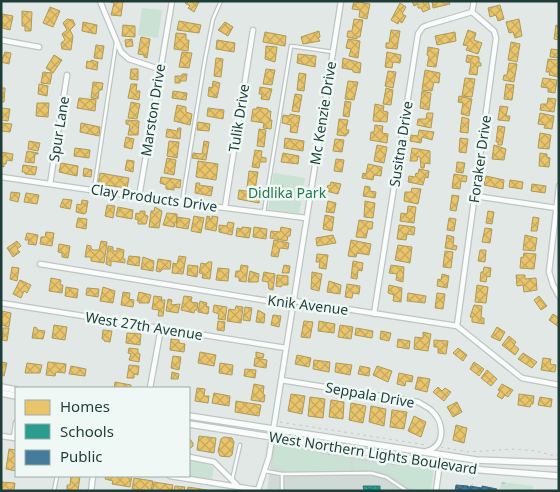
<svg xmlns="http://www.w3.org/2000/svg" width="560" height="492" viewBox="0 0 560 492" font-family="'Noto Sans',sans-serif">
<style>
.built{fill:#cfdad7}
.green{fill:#c9e2d4}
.forest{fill:url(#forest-firs)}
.homes{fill:url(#homes-cross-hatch);stroke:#ac9b5b}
.schools{fill:url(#schools-cross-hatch);stroke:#268075}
.public{fill:url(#public-cross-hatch);stroke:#39687f}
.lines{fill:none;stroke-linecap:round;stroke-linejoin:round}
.service-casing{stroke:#bec5c3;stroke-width:5}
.minor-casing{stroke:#bec5c3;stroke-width:7}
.tertiary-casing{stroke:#bec5c3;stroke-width:8}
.path{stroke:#bfc8c7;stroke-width:1;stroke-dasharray:2.5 4;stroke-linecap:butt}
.service{stroke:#fafcfb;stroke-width:2.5}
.minor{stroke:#fafcfb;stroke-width:4.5}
.tertiary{stroke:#fafcfb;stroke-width:5.5}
.labels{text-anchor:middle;stroke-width:5;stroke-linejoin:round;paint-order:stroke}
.street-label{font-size:14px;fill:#1e3c38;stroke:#eff8f5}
.park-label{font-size:14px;fill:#267650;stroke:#eff8f5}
</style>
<defs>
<pattern id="forest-firs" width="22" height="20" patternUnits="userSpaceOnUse" patternTransform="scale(1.25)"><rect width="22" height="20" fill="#c9e2d4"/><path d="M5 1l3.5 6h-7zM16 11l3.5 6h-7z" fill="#acc3b7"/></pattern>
<pattern id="homes-cross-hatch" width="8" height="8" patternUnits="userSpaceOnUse" patternTransform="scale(1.25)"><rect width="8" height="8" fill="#e9c46a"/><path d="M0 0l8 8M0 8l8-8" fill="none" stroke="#c7a95d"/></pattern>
<pattern id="schools-cross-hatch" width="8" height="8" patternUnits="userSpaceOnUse" patternTransform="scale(1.25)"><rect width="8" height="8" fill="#2a9d8f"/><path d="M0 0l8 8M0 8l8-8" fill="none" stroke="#238176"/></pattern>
<pattern id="public-cross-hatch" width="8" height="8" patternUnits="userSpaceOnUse" patternTransform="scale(1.25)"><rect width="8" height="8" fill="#457b9d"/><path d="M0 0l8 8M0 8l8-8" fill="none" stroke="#36617a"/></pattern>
</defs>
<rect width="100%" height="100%" fill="#e1e8e6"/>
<!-- built -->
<path class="built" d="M274,443L432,469L429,491H267Z"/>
<!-- green -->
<path class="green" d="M142,8L162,10L158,38L138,35Z
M274,173L305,178L299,214L268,209Z
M281,443L318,453L349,458L351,470C336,471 280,476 272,464L276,445Z
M354,460L389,466H429L430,468H434L431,490C408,492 407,483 389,475C378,469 366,470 354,470Z
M189,461L201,462L212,466L214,469L212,479L183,476H189Z"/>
<!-- forest -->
<path class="forest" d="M502,482L533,486V491H499Z"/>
<!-- homes -->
<path class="homes" d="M107,1H123L121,16L111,15L114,3Z
M186,1H197L199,2L194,12L188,8L190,6L185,3Z
M354,1L370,4L367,19L359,17L360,10L352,9Z
M412,1H428L430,9L423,12L421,8H418V4L414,6Z
M432,1H449L450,4L433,8Z
M400,3L406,7L402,14L406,16L402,23L399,21L398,24L391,20Z
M500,5L504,19L498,21L496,15L490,17L488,8Z
M50,7L60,11L53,27L43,23Z
M22,11L32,12L31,31H25V26H22Z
M2,14L13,16L10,30L2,28Z
M67,19L73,20L75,25L70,30L73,36L71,50L62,49L61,43L65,40L62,34L67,30L63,23Z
M354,19L363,20L360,37H357V39L347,37L348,31H352Z
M519,19L522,36L515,38L513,32L509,33L506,22Z
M179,21L201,25L199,33L177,30Z
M83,22L97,25L96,34L82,31Z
M225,22L233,27L228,36L218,30Z
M123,25L135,26V37L122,36Z
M556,25L559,26V40L554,39Z
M391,30L400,31L397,49L386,48V43H389Z
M468,30L476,33L474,40L482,43L478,54L466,50L468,46L463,45Z
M319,31L320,37L318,38L320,41L303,44L301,37Z
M265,32L286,36L285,46L263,42Z
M455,32L456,41L437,45L435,36Z
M176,33L186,34V40H189L188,51L174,49Z
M141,37L150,39L147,58L144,57V55L138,54Z
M132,39L133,46L126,47L125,40Z
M348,39L360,41L358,58L349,56L351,49L346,48Z
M217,40L235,43L234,52L216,49Z
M511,42L520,44L517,62L508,60Z
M96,45L104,46L102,59L94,58Z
M266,46L277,47L275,62L265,59Z
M428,47L439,49L436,67L427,66L429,56L427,55Z
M551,49L559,50V58L550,57Z
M5,52L11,53L9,64L1,62Z
M182,52L192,53L189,68L179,67Z
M387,52L401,55L400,63L393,62L392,68L385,67Z
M298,54L316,56L315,67L297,63Z
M54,55L62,60L53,73L46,68Z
M467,55L479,57V63H481V66H478L477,75L469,74L471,63L466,62Z
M216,58L223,59L221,77L214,76Z
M343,58L361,63L360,73L353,72V70L342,68Z
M548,59L559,60L558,77L549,75L550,72H546Z
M91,60L98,62L97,70L86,68L87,61L91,62Z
M509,63L517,64L514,82L503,80L504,75H507Z
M131,69H138V80L130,79Z
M266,69L275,70L272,85L263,84Z
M425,70L440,73L439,83L434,82L432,91L422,90Z
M388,71L396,72L393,88L385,86Z
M43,72L52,73L50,84L41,83Z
M299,73L306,74L304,91L297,90Z
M182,74H187L186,81H180V83H175V76H182Z
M465,78L475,79L472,97L462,96Z
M543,78L557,80L555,93L548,92V88L541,87Z
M213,81L220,83L217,98L208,96L209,87L212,88Z
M348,81L358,82L354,100L345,99Z
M93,82L103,83L102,90H99L98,99L91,98Z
M39,84L48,86L47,96L38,94Z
M131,84H137L136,91H140L139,100L128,98Z
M506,84L514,85L512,100L504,99Z
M260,87L272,89L269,100L261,99L262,94H259Z
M1,88H5L4,102H1Z
M386,88L393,90L391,105L383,104Z
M173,91L187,93L186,100L172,98Z
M422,91L431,93L429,110L420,108Z
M295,94L302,95L299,112L292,111Z
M459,96L472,99L469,116L461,114L463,103L458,102Z
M79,98L96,100L95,111L77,108Z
M548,98L556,99L554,112L540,110L541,104H547Z
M345,101L351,102L349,117L343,116Z
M131,102L140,104L137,119L128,118Z
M37,103H49L48,117L36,116Z
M375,104L384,106L383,111L388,112L387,122L373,121Z
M177,105L186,107V112L192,114L190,125L174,121Z
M500,106L508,107L506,116H510L509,121L498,120Z
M257,107L268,109V111H271L270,120H272L271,129L263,128L264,123L251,121L253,109H257Z
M1,108L10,109L8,121L1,120Z
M208,108L224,110L223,119L207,116Z
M427,113H433L431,128L417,125L418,119H426Z
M540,113L554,116L552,129L544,128L545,125L538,124Z
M290,114L300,116L297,133L290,132L291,125L282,123L283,115L290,116Z
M462,117L469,119L468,133L460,132Z
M339,119L348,120L346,130H349L348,134H346V136L337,135Z
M126,120L139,121L138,135H128L130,125L126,124Z
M198,122L210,124L209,131L197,130Z
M1,123L12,124L10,132L1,131Z
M81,123L100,127L99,136L80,132Z
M375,125L383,126L382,133L388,134L387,143L370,140L371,132H374Z
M498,126L505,127L502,145H498V142H496Z
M178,128H181L180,139L166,137L167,129L177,131Z
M259,129L266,130L264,147L257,146Z
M419,130L434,132L432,140L422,137L421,143L410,141L411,135L418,136Z
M540,133L551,135L549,149L538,148Z
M126,137L134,139L132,149L124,147Z
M285,138L304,141L303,151L284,148Z
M460,138L468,139L466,153L459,152Z
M335,139L344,140L342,152L333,151Z
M29,141L40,143L38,151L28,149Z
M169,141L179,142L177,158L167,156Z
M204,141L209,142L206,160L192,158L193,153L202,154Z
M377,145L387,147L384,163L374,161Z
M494,145L506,149L504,160L492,159Z
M75,148L90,150L89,158L74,156Z
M412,148L430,151V164L425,163L424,168H421L420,157L418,156L417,161H410Z
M255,150L262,151L261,157L266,158V162H260L259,168L252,167Z
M27,151L38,153V154H35L34,163L25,162Z
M1,152L13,154L12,161L7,160L6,164H4V167L1,166Z
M283,153L299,156L298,164L281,162Z
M540,153L547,154V157L550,158L549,167L539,166Z
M167,158L176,160L174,175L164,173Z
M336,159L344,160L342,172L334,171Z
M127,160L134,161L133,172L125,170Z
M198,161L218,164L216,180L196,177Z
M457,162L465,163L463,173L456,172Z
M61,163L78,166L77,176L59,172Z
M368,164L382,167L381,176L374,175L373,180L362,178L363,173L366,174Z
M23,165L37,167L35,175L25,174V172H22Z
M84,168L92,170L91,177L83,176Z
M419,169L429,171L428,178L425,177L423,185L408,182L409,176L415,177L416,173L418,174Z
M249,171L258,172L255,190L247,188Z
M100,173L129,178L127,188L98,184Z
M454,174L467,176L466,182L461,181L460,189L452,188Z
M486,176L504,180L503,189L484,185Z
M161,177L181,180L180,188L174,187V190L166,189V185L160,183Z
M510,180L523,182L522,189L509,187Z
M331,182L341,184L338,194L326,191L328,185L330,186Z
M196,183H200L199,185L213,187L211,196L195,193Z
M532,184L546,186L545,193L531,191Z
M277,185L283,186L282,193L276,192Z
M365,186L370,187V191L376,192L375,198L363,196Z
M412,188L421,189L418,204L404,201L405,192H411Z
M239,190L260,193L259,203L238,199Z
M11,192L20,193L18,202L10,200Z
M26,193L39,195L37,204L24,202Z
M452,195L459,196L456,211L450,210Z
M63,199L72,200L70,209L60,207Z
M82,200L88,201L86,213L84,214L76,212L77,204L81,205Z
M328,201L336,203L334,213L326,212Z
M365,201L375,203L373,218L364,217Z
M107,205L115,206L113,218L105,216Z
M408,206L416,207L414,223L400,221L401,213L407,214Z
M118,207L133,210L132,219L116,216Z
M155,207L162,211L159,228L149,227L151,211H154Z
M140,211H145V215L148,216L146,224H138V220L135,219L136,213L140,214Z
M488,211L494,212L492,224L486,223Z
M167,213L177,214V222H175L174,227L163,225Z
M325,215L334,217L332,231L323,229Z
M194,216L204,218L201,233L191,231Z
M207,216L210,217V219H212V216L218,217L216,231L205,229Z
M177,217L190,219L188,229L176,227Z
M533,217L539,218L537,231H531Z
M78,218L87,219L86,229L76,227Z
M449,218L456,219L454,231L447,230Z
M359,220L373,222L372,229H368L366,238L356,237Z
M228,222L234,223L232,235L219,232V225L227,226Z
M399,225L415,227L414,235L407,234L406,240L397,239Z
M242,227L251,228L249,238L236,236L237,228L242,229Z
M254,227L267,229L266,239L253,237Z
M281,227L291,229L290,236H288L287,241L270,238L271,231L280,232Z
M485,228L492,229L490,243L482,242Z
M46,232L54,233L52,246L40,244L41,237H45Z
M27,233L38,235L36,245L28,244L29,240H25Z
M333,235L336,243L317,246L316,238Z
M447,235L454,237L453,245L457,246L456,250L445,248Z
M525,235L537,238L535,251L523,250Z
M274,240L289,243L288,249L280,248L278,257L271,256Z
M351,240L371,244L369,255L357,253L356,257L348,256Z
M17,241L21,246L17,249L20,252L13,257L7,248Z
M101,241L107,242L104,263L91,261V257H85L87,245L91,246V248L93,250H99Z
M59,244L70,246L68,258L62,257V253L58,252Z
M398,245L412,247L410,263L395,260Z
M108,246L113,247V251H117V248L124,250L123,259H125V263L111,261V266L106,264Z
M480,250H486L485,262L478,261Z
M445,251L453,252L451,268L443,267Z
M524,253L536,254L534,269L520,268L521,257L523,258Z
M317,254L328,255L326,269L319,268L320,262H316Z
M129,256L140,257L139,266L127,264Z
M179,256L186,257L183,274L172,273L173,263L177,264Z
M143,257L154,261L153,271L141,269Z
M158,259L171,261L170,269H163L160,272L156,271Z
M353,261L363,263L362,271L358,270L357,279L351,278Z
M208,262H212L210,279L202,278L203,274L199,273L201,263L206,264Z
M188,265L198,266L197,277L187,275Z
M241,265L248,266L246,282L239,281V277H235L236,271H240Z
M284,265L290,266L289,273H282Z
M391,265L404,267L403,282L396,280L397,274L389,273Z
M12,267L19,268L17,281L10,279Z
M484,267L491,268L490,277L487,276L486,282L480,281L481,272H483Z
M218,268L229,269L228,281L216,280Z
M250,271L259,274L258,282H248Z
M264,272L275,274L273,290L269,289L268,282L262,281Z
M312,272L322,274L319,291L311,289Z
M442,274L449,276L447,288L437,286L438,279L441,280Z
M277,275L288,276V285H282L281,287L276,286Z
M516,275H525V279L536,278L537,290L524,292L523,285L517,286Z
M51,278L61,280L60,285H63L62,293L49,291Z
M20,280L31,285L27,293L24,291L21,298L13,294Z
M329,281L341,285L340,294L327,292Z
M347,284L360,286L359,294L353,293L352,298L345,297Z
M389,285L402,288L401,302L393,301L394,295L388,293Z
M477,285L488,287L486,303L475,302Z
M66,287L78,289L77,298L65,296Z
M103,287L115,291L113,303L100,301Z
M87,288L99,289L98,297L86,295Z
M123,292L130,293L129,299L134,300L133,307L121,305Z
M139,292L151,295L149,303H139V301H137Z
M408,293L426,296L425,303L407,301Z
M437,293L445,294L443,309L435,308Z
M154,296L162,297L161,300H165L163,316H158L159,310L152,309Z
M184,296L192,297L191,302L198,303L197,310H195L194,313L181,310Z
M539,296L547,306L541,310L534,300Z
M168,299L172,300L171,305L180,304L178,313L166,311Z
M200,301L207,303L206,306L209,307L208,314L198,312Z
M214,305L227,307L225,320L218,319L219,314L213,312Z
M474,305L482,306L481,318H484V324L472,322V317H470Z
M236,306L243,307L241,323L227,321L229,309L235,310Z
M245,307L252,308L250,321L243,320Z
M258,310L265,314L264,323L256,322Z
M2,311L11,313L9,327L1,325Z
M553,314L559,318V327L549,320Z
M273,315L281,316L279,327L271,325Z
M218,321L225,322L224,331L217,330Z
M304,321L313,322L310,338L301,337Z
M319,321L335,324L334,333L318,331Z
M54,325L67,327L65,340L52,338Z
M340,325L353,327L351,339L338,337Z
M34,327L37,328V330L45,331L43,339L32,338Z
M497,327L505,332L500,341L491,337Z
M3,328H9L7,341L2,340Z
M356,328L373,331L372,338L355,335Z
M103,330L112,331L110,342L104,341V339H102Z
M381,331L391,333L389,341L380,339Z
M423,332L431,334L428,351L414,349L415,337L423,338Z
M127,333L141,334L140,345L126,343Z
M509,336L516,342L514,345L519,349L515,355L502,345Z
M171,339L179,340V343L185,344L184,352L170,350Z
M398,339L410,341L409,349L397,347Z
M434,340L448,341L446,354L438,353V347H434Z
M129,348L138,349V353L140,354L139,362L129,360L131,354L128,353Z
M458,348L467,355L463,361L453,353Z
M200,352L216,355L214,366L198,363Z
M256,352L264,354L263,358L256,357Z
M523,353L537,362L532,368L518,359Z
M297,355L311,358L309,367L295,364Z
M173,356L181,357L179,370L171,368Z
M255,358L267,360L266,368L254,366Z
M543,358L551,359L550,364L556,365L555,372L541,370Z
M314,360L330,362L329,372L313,369Z
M1,362L7,363L4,376L1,375Z
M48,362L66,364L65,373L56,372L55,376L46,375Z
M474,362L484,369L479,376L470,369Z
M27,363L42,365L40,373H25Z
M220,363L233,365L232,375L219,373Z
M336,363L352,365L350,375L335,372Z
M129,365L139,366L138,375L134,374V378H127Z
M71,366L86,369L85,376L69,374Z
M360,366L370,368L369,376L358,374Z
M377,366L392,371L388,382L373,375Z
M245,369L256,370L255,378L244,376Z
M487,370L497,379L491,386L481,378Z
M172,372L179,374L178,379H171Z
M399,373L413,376L412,382L406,381L405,386L397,384Z
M418,377L430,379L427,392L415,389Z
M115,382L131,385V388H114Z
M254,384L264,386L263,394L265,395L264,402L251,400Z
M502,384L513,390L508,397L505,395L502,399L497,396L500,391L498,390Z
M438,387L442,391L445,388L451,392L444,401L433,392Z
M197,388L205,389L204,396H209L208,403L195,401Z
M214,393L230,396L229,406L212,403Z
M291,394L305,396L302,414L288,411Z
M519,394L534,396L533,404H531L530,407L518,405Z
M310,397L325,399L323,418L308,416Z
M540,397L552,399L551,407L538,405Z
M331,400L344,402L343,419L329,417Z
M236,401L261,405L259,416L235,412Z
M457,402L462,412L453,417L447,407Z
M351,403L366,406L363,423L349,420Z
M371,406L386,409L384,426L369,422Z
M392,410L407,412L404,429L390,427Z
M414,416L426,422L421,437L408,431Z
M456,425L467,428L464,443L453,440Z
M199,436L216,438L214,453L197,450Z
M224,437L232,438L234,442L232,455L229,457L220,456L218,451L221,439Z
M189,438L193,443V446L189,449Z
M9,449L16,450V471L6,469Z
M71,476H80L78,491H67V485H70Z
M106,476H132L130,487L112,484L113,481L105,479Z
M134,478L153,481L151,491L132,489Z
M1,482L15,483L14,491H1Z
M154,482L173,485L172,491H152Z
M175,486L185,487L184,491H174Z
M188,487L207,490V491H187Z"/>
<!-- schools -->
<path class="schools" d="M363,486H380V491H364Z"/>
<!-- public -->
<path class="public" d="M456,485L468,486L470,488V486L482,488V486L497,489L496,491H455Z"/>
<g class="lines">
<!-- service casing -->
<g class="service-casing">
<path id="service" d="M94,190L116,43
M182,202L205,59L213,19L221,1
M264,212L291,46L333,52
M265,471L282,474L371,473L386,477L407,491
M232,480L240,445
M54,491L57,476
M282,491V474"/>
</g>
<!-- minor casing -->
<g class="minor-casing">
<path id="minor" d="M100,1L121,52L129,59L159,69
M472,12L474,1
M1,40L39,47
M1,177L139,197L306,218
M50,184L67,75
M559,186L549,272L553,285L559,296
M475,196L556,208
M139,197L172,1
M225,207L253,30
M40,264L287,304L294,301L457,326L522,378L559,385
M1,303L286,348
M374,314L418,34L423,27L428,25L472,12
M457,326L496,38L494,31L472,12
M281,380L418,402C423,405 428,407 432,411C444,422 446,446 427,451
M150,388L161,328
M1,436L15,438
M14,438L16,423
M189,457L214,462L237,485
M170,476L258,490L269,457L341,1
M91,491L93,476
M436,491L441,455"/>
</g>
<!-- tertiary casing -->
<g class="tertiary-casing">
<path id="tertiary" d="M1,387L16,390
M1,393L16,396
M189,416L476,460L559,463
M189,424L482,470L559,476"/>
</g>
<!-- path -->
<path class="path" d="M22,387L31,388
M280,422L427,445
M296,447L331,455H346L388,464L410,465
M441,447L468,452L515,449L536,451L551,455H559
M472,486L474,475"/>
<!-- service -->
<use href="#service" class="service"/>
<!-- minor -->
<use href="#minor" class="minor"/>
<!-- tertiary -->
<use href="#tertiary" class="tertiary"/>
</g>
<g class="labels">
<!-- street labels -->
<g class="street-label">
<text transform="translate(153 110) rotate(-81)" y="5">Marston Drive</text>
<text transform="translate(323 113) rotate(-81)" y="5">Mc Kenzie Drive</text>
<text transform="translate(239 118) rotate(-81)" y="5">Tulik Drive</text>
<text transform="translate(59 129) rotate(-81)" y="5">Spur Lane</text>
<text transform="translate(401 144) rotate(-81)" y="5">Susitna Drive</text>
<text transform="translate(480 159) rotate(-82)" y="5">Foraker Drive</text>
<text transform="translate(154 198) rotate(8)" y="5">Clay Products Drive</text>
<text transform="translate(308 305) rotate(7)" y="5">Knik Avenue</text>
<text transform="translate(144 326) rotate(9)" y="5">West 27th Avenue</text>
<text transform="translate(370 395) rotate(10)" y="5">Seppala Drive</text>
<text transform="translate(373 453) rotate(9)" y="5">West Northern Lights Boulevard</text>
</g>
<!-- park labels -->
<g class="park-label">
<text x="287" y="198">Didlika Park</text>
</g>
</g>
<!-- border -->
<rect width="560" height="492" fill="none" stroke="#1e3c38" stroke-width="5"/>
<!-- legend -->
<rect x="15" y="387" width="175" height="90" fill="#eff8f5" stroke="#9bada9"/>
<rect x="25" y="400" width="25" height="15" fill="#e9c46a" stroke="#9bada9"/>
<text x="60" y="412" font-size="15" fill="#1e3c38">Homes</text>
<rect x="25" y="424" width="25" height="15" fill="#2a9d8f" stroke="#9bada9"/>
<text x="60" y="437" font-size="15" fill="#1e3c38">Schools</text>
<rect x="25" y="450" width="25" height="15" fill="#457b9d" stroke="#9bada9"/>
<text x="60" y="462" font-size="15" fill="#1e3c38">Public</text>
</svg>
